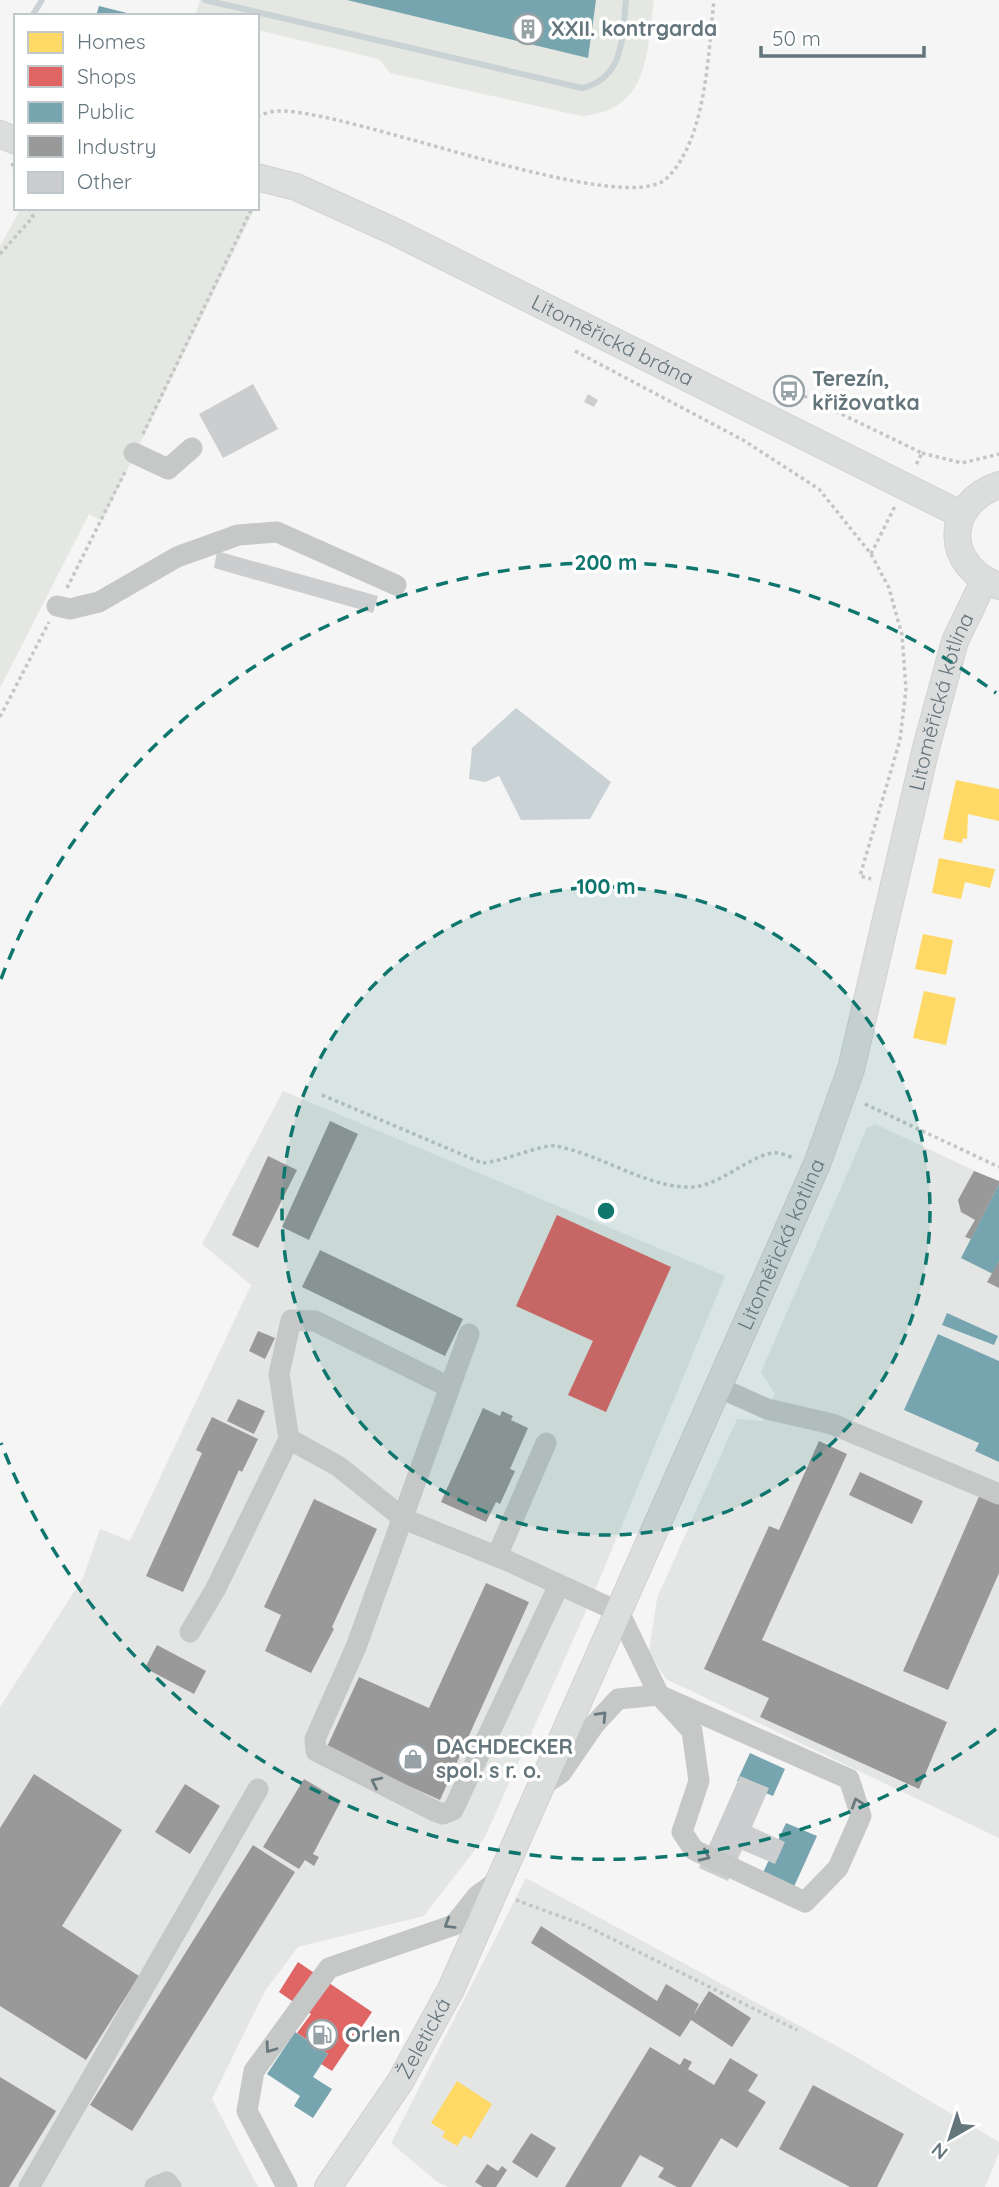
<svg xmlns="http://www.w3.org/2000/svg" width="999" height="2187" viewBox="0 0 999 2187" font-family="Quicksand,sans-serif">
<style>
.built{fill:#e4e6e5}
.green{fill:#e4e7e2}
.water{fill:#c9d2d4}
.homes{fill:#ffd966}
.shops{fill:#e06666}
.public{fill:#76a5af}
.industry{fill:#999}
.lines{fill:none;stroke-linecap:round;stroke-linejoin:round}
.stream{stroke:#c9d2d4;stroke-width:6}
.building{fill:#cccdce}
.major-casing{stroke:#d0d1d2;stroke-width:28}
.path{stroke:#c4c5c6;stroke-width:3.5;stroke-dasharray:3.5 3.5;stroke-linecap:butt}
.minor{stroke:#c6c8c8;stroke-width:21}
.major{stroke:#dcdddd;stroke-width:26}
.oneway{stroke:#697980}
.ring{fill:none;stroke:#0f766e;stroke-width:3.5;stroke-dasharray:12 9}
.labels{text-anchor:middle;stroke-width:7;stroke-linejoin:round;paint-order:stroke}
.poi-label{font-size:21px;font-weight:bold;fill:#64757c;stroke:#fff;text-anchor:start}
.street-label{font-size:21px;fill:#64757c;stroke:#fff}
.centre{fill:#0f766e;stroke:#fff;stroke-width:3.5}
.ring-label{font-size:21px;text-anchor:middle;font-weight:bold;fill:#0f766e;stroke:#fff;stroke-width:7;stroke-linejoin:round;paint-order:stroke}
</style>
<rect width="100%" height="100%" fill="#f5f5f5"/>
<!-- built -->
<path class="built" d="M283,1091L725,1276L591,1600L485,1837L424,1916L298,1947L265,1991L212,2099L258,2187H0V1707L83,1578L100,1529L130,1541L251,1285L202,1244Z
M875,1124L999,1182V1838L666,1679L649,1652L657,1598L737,1419L763,1421L775,1394L761,1372L867,1128Z
M526,1878L846,2051L999,2142V2153L985,2187H448L436,2181L391,2143Z"/>
<!-- green -->
<path class="green" d="M200,0H654C646,54 650,111 581,116L390,73L379,59L257,30V16H195Z
M21,208H255L102,521L89,514L0,688V246Z"/>
<!-- water -->
<path class="water" d="M516,708L611,782L590,819L521,820L499,776L485,782L469,779L472,748Z"/>
<!-- homes -->
<path class="homes" d="M956,780L999,789V821L968,814L967,839L963,838L962,843L943,839Z
M939,858L995,869L990,888L965,882L961,899L932,893Z
M923,934L953,940L946,975L915,969Z
M924,991L956,998L946,1045L913,1038Z
M457,2081L492,2104L471,2139L464,2135L457,2146L442,2137L445,2132L431,2123Z"/>
<!-- shops -->
<path class="shops" d="M557,1215L671,1267L606,1412L568,1395L593,1341L516,1306Z
M298,1962L372,2012L332,2071L321,2064L328,2054L297,2033L311,2014L279,1992Z"/>
<!-- public -->
<path class="public" d="M347,0H596L588,58Z
M99,6L135,15V16H96Z
M999,1184V1261L993,1274L961,1258Z
M947,1313L998,1336L994,1345L942,1325Z
M938,1334L999,1361V1462L975,1451L979,1443L904,1410Z
M750,1753L785,1769L773,1796L737,1781Z
M786,1823L817,1836L792,1891L761,1877Z
M295,2032L328,2054L313,2077L332,2089L313,2118L294,2106L300,2096L267,2074Z"/>
<!-- industry -->
<path class="industry" d="M330,1121L358,1134L309,1240L282,1227Z
M268,1156L297,1170L258,1248L232,1235Z
M974,1171L999,1181V1184L971,1239L965,1237L975,1220L961,1212L958,1200Z
M320,1250L463,1319L445,1356L302,1287Z
M999,1261V1288L987,1282Z
M258,1331L275,1338L265,1359L249,1351Z
M238,1399L265,1411L254,1434L227,1421Z
M483,1408L500,1416L502,1411L513,1416L511,1420L528,1428L510,1469L515,1471L500,1504L496,1502L486,1522L441,1502Z
M212,1417L258,1439L242,1472L239,1470L183,1592L146,1576L202,1453L196,1450Z
M819,1441L847,1454L762,1640L947,1722L919,1789L760,1717L769,1698L704,1669L769,1526L779,1530Z
M860,1472L923,1501L912,1524L849,1495Z
M980,1494L999,1503V1573L948,1690L903,1671Z
M314,1499L377,1529L332,1627L334,1629L311,1673L265,1651L281,1615L264,1607Z
M486,1583L529,1602L440,1800L326,1749L359,1677L429,1708Z
M157,1645L206,1671L194,1694L145,1668Z
M34,1774L122,1830L62,1926L139,1976L86,2060L0,2006V1828Z
M304,1779L341,1801L313,1854L319,1857L314,1866L305,1860L299,1869L263,1847Z
M185,1784L220,1806L190,1854L155,1832Z
M253,1845L295,1872L132,2131L90,2105Z
M541,1926L657,2001L666,1984L699,2004L693,2016L709,1991L751,2018L732,2047L691,2020L680,2037L531,1943Z
M650,2047L680,2065L684,2058L692,2062L688,2069L714,2085L730,2058L758,2075L748,2091L766,2102L737,2148L721,2138L691,2187H677L658,2177L664,2168L640,2155L621,2187H565Z
M0,2077L56,2111L9,2187H0Z
M813,2085L904,2134L877,2187H850L779,2149Z
M531,2133L556,2148L537,2178L512,2162Z
M487,2164L498,2171L502,2166L507,2170L496,2187H483L475,2182Z"/>
<g class="lines">
<!-- stream -->
<path class="stream" d="M205,0L582,88C625,78 622,36 626,0
M32,16L42,0"/>
</g>
<!-- building -->
<path class="building" d="M253,384L278,429L223,458L199,414Z
M588,394L598,400L594,407L584,402Z
M217,551L378,596L373,613L214,568Z
M740,1776L769,1788L752,1827L785,1842L775,1864L742,1850L728,1881L699,1868Z"/>
<g class="lines">
<!-- major casing -->
<g class="major-casing">
<g id="major">
<path d="M0,134L16,141"/>
<path id="s1" d="M257,177L296,187L391,230L962,515"/>
<path d="M999,485C943,504 944,567 999,586"/>
<path id="s2" d="M328,2187L400,2082L451,1989L817,1164L851,1069L926,748L955,641L984,581"/>
</g>
</g>
<!-- path -->
<path class="path" d="M257,116C264,114 271,111 278,111C350,109 624,220 667,178C707,138 708,53 714,0
M12,163L16,175
M0,254L33,217L29,208
M575,351L743,440L819,489L871,554L889,588L902,635L906,689L900,740L860,876L871,879
M804,396L922,453L916,465
M143,434L252,208
M922,453L962,463L999,454
M871,554L895,506
M67,588L125,472
M0,717L49,622
M322,1095L482,1163C502,1162 542,1144 555,1146C600,1153 656,1194 700,1186C724,1181 756,1153 774,1153C780,1152 789,1157 795,1158
M865,1104L999,1167
M516,1900L584,1925L797,2030"/>
<!-- minor -->
<path class="minor" d="M134,453L168,469L192,448
M57,606L70,609L99,602L177,557L238,535L277,532L396,585
M469,1334L356,1647L315,1739L316,1751L437,1812L443,1814L453,1810L559,1585
M720,1388L767,1409L832,1424L999,1494
M289,1439L338,1466L404,1519L508,1561L619,1612L659,1695L849,1779L861,1816L838,1868L805,1902L694,1850L682,1832L699,1781L692,1731L659,1695L618,1699L594,1725L561,1773L543,1785
M497,1556L546,1443
M190,1632L215,1590L289,1439L279,1374L291,1320L315,1321L449,1387
M29,2187L258,1789
M155,2187L167,2182L171,2187
M287,2187L247,2111L254,2071L329,1968L454,1925L477,1896L499,1880"/>
<!-- major -->
<use href="#major" class="major"/>
</g>
<!-- one-way arrows -->
<defs><path id="oneway-chevron" d="M-2-3.5L2.5 0L-2 3.5" fill="none" stroke-width="1.6" stroke-linecap="round" stroke-linejoin="round" transform="scale(1.75)"/></defs>
<g class="oneway">
<use href="#oneway-chevron" transform="translate(602 1716) rotate(-47)"/>
<use href="#oneway-chevron" transform="translate(376 1782) rotate(-154)"/>
<use href="#oneway-chevron" transform="translate(857 1803) rotate(-108)"/>
<use href="#oneway-chevron" transform="translate(705 1856) rotate(25)"/>
<use href="#oneway-chevron" transform="translate(449 1924) rotate(148)"/>
<use href="#oneway-chevron" transform="translate(270 2048) rotate(126)"/>
</g>
<!-- distance rings -->
<circle cx="606" cy="1211" r="324" fill="#0f766e" fill-opacity=".12"/>
<g class="ring">
<circle cx="606" cy="1211" r="324"/>
<path d="M996 1729A648 648 0 0 1 1 1443M1 979A648 648 0 0 1 996 693"/>
</g>
<!-- icons -->
<defs>
<g id="building-ring" transform="scale(1.575)"><circle r="9.5" fill="#fff" stroke="#97a2a6" stroke-width="1.5"/><path d="M-4-6H4V6H1V3H-1V6H-4ZM-2.5-4.3h1.7v1.8h-1.7ZM.8-4.3h1.7v1.8H.8ZM-2.5-1h1.7V.8h-1.7ZM.8-1h1.7V.8H.8Z" fill="#97a2a6"/></g>
<g id="bus-ring" transform="scale(1.575)"><circle r="9.5" fill="#fff" stroke="#97a2a6" stroke-width="1.5"/><path d="M-5-6H5V4H4V6H2V4H-2V6H-4V4H-5ZM-3.5-4V0h7V-4ZM-3.5 1.2v1.5H-2V1.2ZM2 1.2v1.5H3.5V1.2Z" fill="#97a2a6"/></g>
<g id="shop-ring" transform="scale(1.575)"><circle r="9.5" fill="#fff" stroke="#97a2a6" stroke-width="1.5"/><path d="M-5-2.5h2.3a2.7 3.5 0 0 1 5.4 0H5L5.5 6h-11ZM-1.5-2.5h3a1.5 2.3 0 0 0-3 0Z" fill="#97a2a6"/></g>
<g id="fuel-ring" transform="scale(1.575)"><circle r="9.5" fill="#fff" stroke="#97a2a6" stroke-width="1.5"/><path d="M-5.5-6h7V0h2V4h1.3V-2.5L3-4.5l.8-.8L6-3V5H2.5V1h-1V6h-7ZM-4.2-4.7v3.2H.2V-4.7Z" fill="#97a2a6"/></g>
</defs>
<g fill-rule="evenodd">
<use href="#building-ring" x="528" y="29"/>
<use href="#bus-ring" x="789" y="391"/>
<use href="#shop-ring" x="413" y="1759"/>
<use href="#fuel-ring" x="322" y="2035"/>
</g>
<g class="labels">
<!-- poi labels -->
<g class="poi-label">
<text x="551" y="36">XXII. kontrgarda</text>
<text x="812" y="386">Terezín,<tspan x="812" dy="24">křižovatka</tspan></text>
<text x="436" y="1754">DACHDECKER<tspan x="436" dy="24">spol. s r. o.</tspan></text>
<text x="345" y="2042">Orlen</text>
</g>
<!-- street labels -->
<g class="street-label">
<text dy="7" stroke="none"><textPath href="#s1" startOffset="392">Litoměřická brána</textPath></text>
<text dy="7" stroke="none"><textPath href="#s2" startOffset="1615">Litoměřická kotlina</textPath></text>
<text dy="7" stroke="none"><textPath href="#s2" startOffset="1048">Litoměřická kotlina</textPath></text>
<text dy="7" stroke="none"><textPath href="#s2" startOffset="177">Želetická</textPath></text>
</g>
</g>
<circle cx="606" cy="1211" r="10" class="centre"/>
<g class="ring-label">
<text x="606" y="570">200 m</text>
<text x="606" y="894">100 m</text>
</g>
<!-- legend -->
<rect x="14" y="14" width="245" height="196" fill="#ffffff" stroke="#c1c8cb" stroke-width="2"/>
<rect x="28" y="32" width="35" height="21" fill="#ffd966" stroke="#c1c8cb" stroke-width="2"/>
<text x="77" y="49" font-size="21" fill="#64757c">Homes</text>
<rect x="28" y="66" width="35" height="21" fill="#e06666" stroke="#c1c8cb" stroke-width="2"/>
<text x="77" y="84" font-size="21" fill="#64757c">Shops</text>
<rect x="28" y="102" width="35" height="21" fill="#76a5af" stroke="#c1c8cb" stroke-width="2"/>
<text x="77" y="119" font-size="21" fill="#64757c">Public</text>
<rect x="28" y="136" width="35" height="21" fill="#999999" stroke="#c1c8cb" stroke-width="2"/>
<text x="77" y="154" font-size="21" fill="#64757c">Industry</text>
<rect x="28" y="172" width="35" height="21" fill="#cccdce" stroke="#c1c8cb" stroke-width="2"/>
<text x="77" y="189" font-size="21" fill="#64757c">Other</text>
<!-- north arrow -->
<g transform="translate(950 2138) rotate(219)" stroke="#ffffff" stroke-width="5" paint-order="stroke">
<path d="M0-5L12 26L0 18L-12 26Z" fill="#64757c"/>
<text y="-10" font-size="19" font-weight="bold" text-anchor="middle" fill="#64757c">N</text>
</g>
<!-- scale -->
<path d="M761 46v10h163v-10" fill="none" stroke="#64757c" stroke-width="3.5"/>
<text x="772" y="46" font-size="21" fill="#64757c" stroke="#ffffff" stroke-width="5" paint-order="stroke">50 m</text>
</svg>
